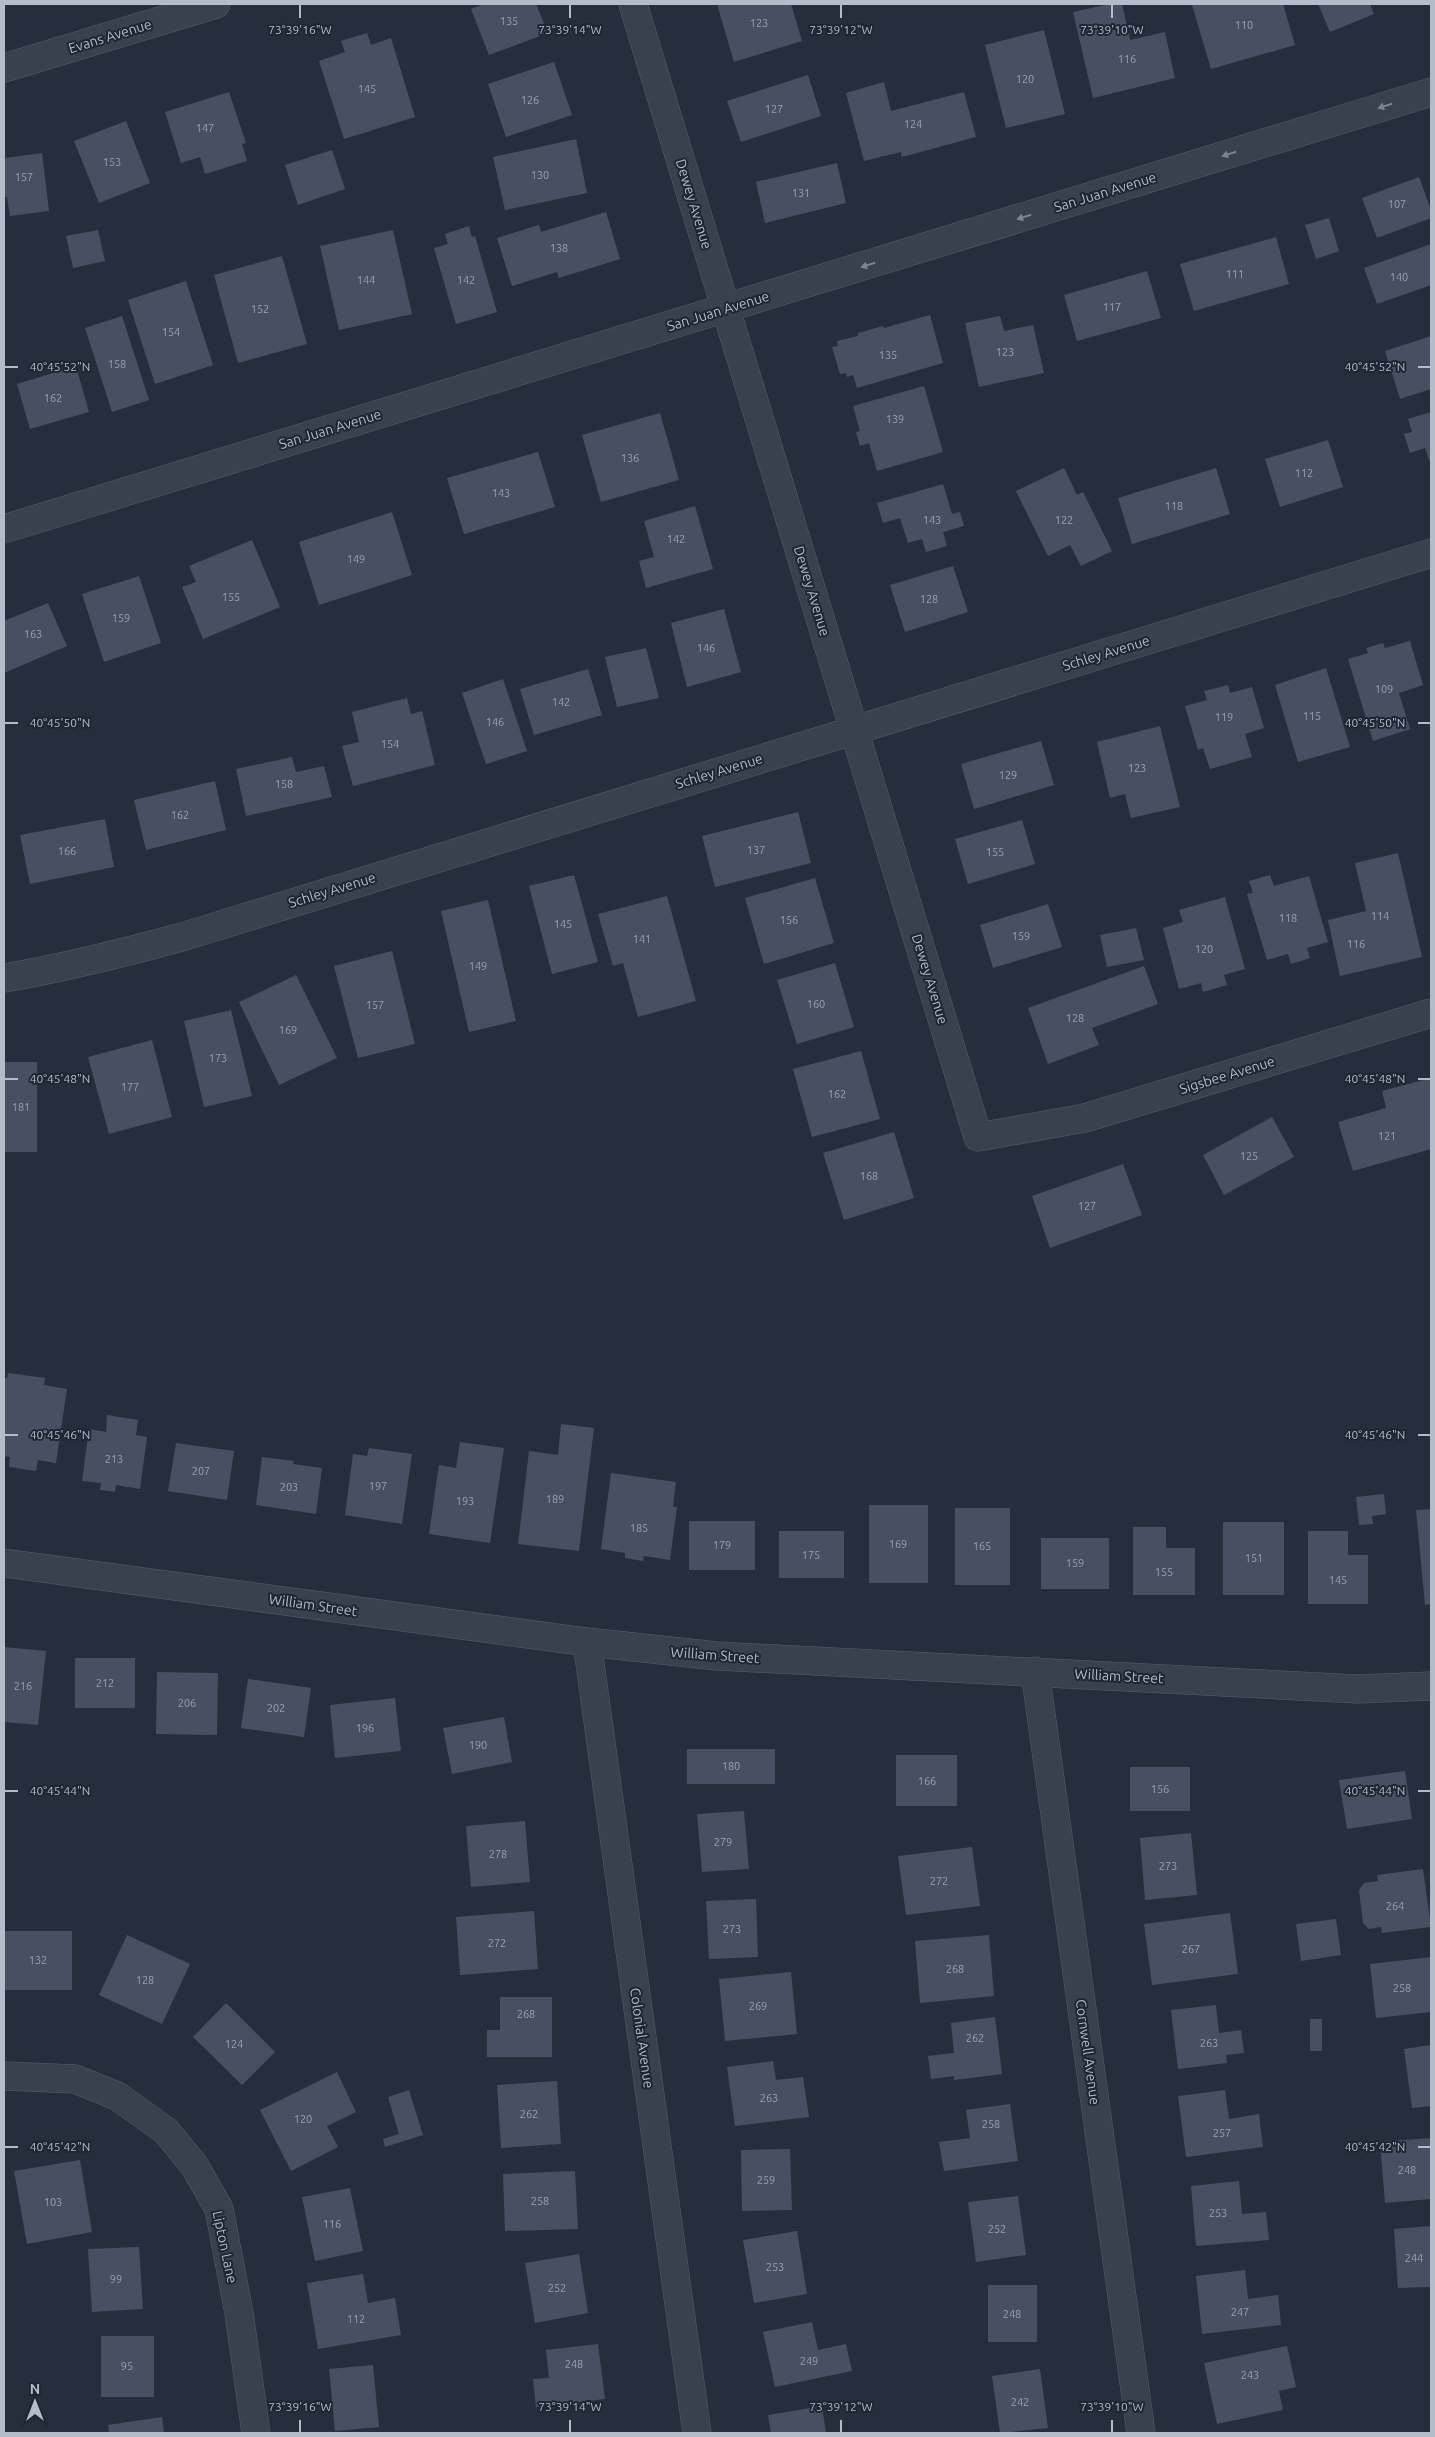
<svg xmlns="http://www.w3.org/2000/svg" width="1435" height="2437" viewBox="0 0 1435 2437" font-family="Ubuntu,sans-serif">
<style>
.building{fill:#455162}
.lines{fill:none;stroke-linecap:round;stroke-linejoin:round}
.minor-casing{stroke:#565f6c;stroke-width:29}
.minor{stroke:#38414e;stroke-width:28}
.oneway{fill:#7c8592}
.ticks{fill:none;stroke:#b4bcc9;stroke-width:2}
.labels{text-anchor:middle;stroke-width:4;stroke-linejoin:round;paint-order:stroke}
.number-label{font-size:11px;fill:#98a1af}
.street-label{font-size:14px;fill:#b4bcc9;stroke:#1d2633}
.ticks-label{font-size:12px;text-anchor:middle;fill:#b4bcc9;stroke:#1d2633;stroke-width:4;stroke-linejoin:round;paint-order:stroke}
</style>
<rect width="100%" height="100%" fill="#242f3e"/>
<!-- building -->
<path class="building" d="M484,4H536L548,33L489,55L471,9Z
M717,4H791L802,41L734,62Z
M1110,4H1122L1130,40L1165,32L1175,78L1093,98L1073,12Z
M1196,4H1283L1295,45L1211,69L1192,5Z
M1318,4H1370L1374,14L1330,32Z
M1044,30L1065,114L1006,128L985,45Z
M367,33L371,45L391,38L415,117L344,139L319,61L345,52L341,41Z
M554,62L572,115L506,137L488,84Z
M808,75L821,116L741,142L727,101Z
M884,82L891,111L964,92L976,137L902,157L901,152L864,161L846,93Z
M229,92L246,143L242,144L247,161L205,174L200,157L181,163L165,112Z
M126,121L150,183L99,203L74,141Z
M576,139L587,193L505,210L493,157Z
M332,150L345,189L298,205L285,165Z
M42,153L49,211L10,216L7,197H4V158Z
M837,163L846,203L765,223L756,182Z
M1419,177L1431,210V218L1377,238L1362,198Z
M606,212L620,259L559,278L557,272L512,286L497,238L539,225L541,232Z
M1329,218L1339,251L1316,259L1305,225Z
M469,226L472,237L475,236L497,312L456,324L434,248L448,244L445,234Z
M98,230L105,261L73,268L66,236Z
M393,230L412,314L339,330L320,246Z
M1276,237L1289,284L1194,311L1180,264Z
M1431,244V285L1377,304L1364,268Z
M282,256L307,344L238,363L214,275Z
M1147,271L1161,318L1077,341L1064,295Z
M186,281L213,365L155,384L128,300Z
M930,315L943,363L857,388L853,375L847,377L846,373L840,374L832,347L838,346L837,341L858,336V333L883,326L884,328Z
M122,316L149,400L112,412L85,328Z
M1000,316L1004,331L1033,325L1044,373L979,387L965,323Z
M1431,336V389L1400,399L1385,351Z
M76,366L89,412L30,429L17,384Z
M924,386L943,452L877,471L869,443L860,446L856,432L860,431L853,406Z
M1431,412V461L1430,462L1425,448L1410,453L1404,434L1412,432L1408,419Z
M660,413L679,480L601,502L582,435Z
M1328,440L1343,487L1280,507L1265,459Z
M538,452L555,507L464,534L447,478Z
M1064,468L1077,495L1083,492L1112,551L1081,566L1070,545L1048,556L1016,491Z
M1216,468L1230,514L1132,544L1118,498Z
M943,484L952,514L960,512L964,526L943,532L947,546L926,552L922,539L908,543L900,518L883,523L877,503Z
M695,506L713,569L646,588L639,561L654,557L644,521Z
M392,512L412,575L319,605L299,542Z
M252,540L280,607L203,639L182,587L196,582L189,566Z
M953,566L968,612L905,632L890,585Z
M139,576L161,643L104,662L82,594Z
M48,603L67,646L4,673V621Z
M724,609L741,672L687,687L671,623Z
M1410,641L1423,685L1399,693L1410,729L1373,741L1348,659L1368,653L1366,648L1383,643L1385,648Z
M646,648L659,698L617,707L605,657Z
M1326,668L1350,747L1298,762L1275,685Z
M588,669L602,715L534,735L520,689Z
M503,679L527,751L486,764L462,693Z
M1228,685L1230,693L1252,687L1264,728L1245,734L1252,757L1210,769L1203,748L1198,750L1185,706L1207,700L1204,691Z
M407,698L411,714L422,711L435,765L353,786L342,746L359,742L352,712Z
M1160,726L1180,807L1131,818L1125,794L1110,798L1097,742Z
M1041,741L1054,785L974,809L961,764Z
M292,757L296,772L324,766L332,797L246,816L236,769Z
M215,781L226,830L146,850L134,800Z
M798,812L811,863L715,887L702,836Z
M105,819L114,867L30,884L20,835Z
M1022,820L1035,864L968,884L955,839Z
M1398,853L1422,957L1340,976L1328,920L1366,911L1355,863Z
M574,875L598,962L552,974L529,886Z
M1270,875L1274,886L1309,876L1328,942L1307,948L1310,958L1291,964L1288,954L1267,960L1247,894L1253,893L1249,881Z
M815,878L834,943L764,964L745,898Z
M667,896L696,1001L638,1017L623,963L613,966L598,914Z
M1225,897L1245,969L1224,975L1227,985L1203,992L1201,983L1179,989L1163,928L1183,922L1179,910Z
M488,900L516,1021L469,1032L441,911Z
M1048,904L1062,947L993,968L980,925Z
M1136,928L1144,960L1107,967L1100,935Z
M392,951L415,1044L358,1058L334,966Z
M835,963L854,1027L797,1044L777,980Z
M1144,966L1158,1004L1092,1028L1099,1045L1048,1064L1028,1008Z
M296,975L337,1058L279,1085L239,1002Z
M231,1010L252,1096L204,1107L184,1021Z
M152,1040L172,1117L109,1134L88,1057Z
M861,1051L880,1119L812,1137L793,1069Z
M4,1062H37V1152H4Z
M1431,1078V1149L1353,1171L1338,1122L1386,1108L1382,1091Z
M1272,1117L1294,1157L1224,1195L1203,1155Z
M894,1132L914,1198L844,1220L823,1153Z
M1123,1164L1142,1215L1050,1248L1032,1196Z
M8,1373L45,1378L44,1385L67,1389L56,1463L38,1460L36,1471L9,1467L10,1457L4,1456V1378H7Z
M107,1415L138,1420L136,1435L147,1437L140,1489L116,1485L115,1492L100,1490L101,1483L82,1481L89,1429L106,1432Z
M561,1424L594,1428L579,1551L518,1544L529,1451L558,1455Z
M460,1442L504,1448L490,1543L429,1534L439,1465L456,1468Z
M176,1443L234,1451L227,1500L168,1491Z
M369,1448L412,1454L402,1524L345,1515L353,1454L367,1456Z
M262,1457L294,1461L293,1464L322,1468L316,1514L256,1505Z
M611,1473L676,1482L673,1507H677L670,1560L644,1556L643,1561L625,1558V1553L601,1549Z
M1384,1494L1386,1514L1372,1516L1373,1524L1359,1525L1356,1497Z
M869,1505H928V1583H869Z
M955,1508H1010V1585H955Z
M1431,1509V1604L1425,1605L1416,1510Z
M689,1521H755V1570H689Z
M1223,1522H1284V1595H1223Z
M1133,1527H1166V1548H1195V1595H1133Z
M779,1531H844V1578H779Z
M1308,1531H1348V1555H1368V1604H1308Z
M1041,1538H1109V1589H1041Z
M4,1647L46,1651L38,1725L4,1722Z
M75,1658H135V1708H75Z
M157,1672L218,1673L217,1735L156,1734Z
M248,1679L311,1688L304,1737L241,1728Z
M395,1698L401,1751L335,1758L330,1705Z
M504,1717L512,1762L452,1774L443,1728Z
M687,1749H775V1784H687Z
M896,1755H957V1806H896Z
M1130,1767H1190V1811H1130Z
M1405,1771L1412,1819L1347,1829L1339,1780Z
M744,1811L749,1869L702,1872L697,1814Z
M525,1821L530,1882L471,1887L466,1826Z
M1191,1833L1197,1895L1145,1900L1140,1838Z
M972,1847L980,1906L906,1915L898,1856Z
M1423,1869L1431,1927L1382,1933L1381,1927L1369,1929L1363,1923L1359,1890L1364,1883L1378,1881L1377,1875Z
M756,1899L758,1957L709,1959L706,1901Z
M534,1911L538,1969L460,1975L456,1917Z
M1230,1913L1238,1974L1152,1985L1144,1924Z
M1336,1919L1341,1955L1301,1961L1296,1924Z
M4,1931H72V1990H4Z
M127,1935L190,1964L162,2024L99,1995Z
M989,1935L994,1996L920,2003L915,1941Z
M1431,1957V2012L1376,2018L1370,1964Z
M791,1972L797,2034L725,2041L719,1979Z
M500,1997H552V2057H487V2030H500Z
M226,2003L275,2052L242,2085L193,2037Z
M1216,2005L1219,2033L1241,2030L1244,2053L1226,2055L1227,2063L1178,2069L1171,2010Z
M995,2017L1002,2074L954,2080V2076L931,2079L928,2056L954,2053L951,2023Z
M1310,2019H1322V2051H1310Z
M1431,2045V2106L1412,2108L1404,2049Z
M773,2061L776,2080L803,2077L809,2117L735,2126L727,2067Z
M337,2072L356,2112L327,2126L338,2147L291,2171L260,2110Z
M557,2081L561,2144L501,2148L497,2085Z
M409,2090L423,2135L385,2147L383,2139L399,2134L388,2097Z
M1225,2090L1229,2119L1259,2114L1263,2147L1186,2157L1178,2096Z
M1010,2104L1018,2161L944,2171L939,2142L970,2138L966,2110Z
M1431,2138V2199L1385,2203L1380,2142Z
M790,2149L792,2210L742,2211L741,2150Z
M80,2160L92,2232L27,2244L14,2171Z
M575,2171L578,2229L505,2231L503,2174Z
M1239,2181L1242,2214L1266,2212L1269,2240L1196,2246L1191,2186Z
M350,2188L363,2251L315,2261L302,2197Z
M1018,2196L1026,2255L976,2262L968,2202Z
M1431,2226V2287L1398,2288L1394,2229Z
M797,2231L807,2294L754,2303L743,2240Z
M139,2247L143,2309L92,2312L88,2249Z
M579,2254L588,2313L535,2323L525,2263Z
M1245,2270L1248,2299L1278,2295L1281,2325L1202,2334L1196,2276Z
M363,2274L368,2303L395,2298L401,2335L318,2349L307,2283Z
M988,2285H1037V2342H988Z
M812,2322L818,2350L846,2344L852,2371L775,2387L763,2332Z
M101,2336H154V2397H101Z
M598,2344L605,2399L536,2407L533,2379L549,2378L546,2350Z
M1287,2346L1296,2387L1279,2391L1283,2410L1217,2424L1204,2363Z
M373,2365L379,2427L335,2431L329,2369Z
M1040,2369L1048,2428L1000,2433L992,2376Z
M822,2406L826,2433H771L768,2415Z
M162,2417L164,2433H109L108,2425Z"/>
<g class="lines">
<!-- minor casing -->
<g class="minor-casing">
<path id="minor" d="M633,4L978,1137L1085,1118L1431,1013
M4,68L216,4
M4,529L1431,92
M4,978C64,968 123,953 182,937L1431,553
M4,1563L587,1642L717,1656L1358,1689L1431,1686
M587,1642L697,2433
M1035,1671L1141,2433
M4,2076L75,2079L117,2096L166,2131L194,2165L219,2209L239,2313L256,2433"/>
</g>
<!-- minor -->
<use href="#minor" class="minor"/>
</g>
<!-- one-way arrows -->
<defs><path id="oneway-solid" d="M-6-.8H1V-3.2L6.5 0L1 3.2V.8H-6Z" transform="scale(1.25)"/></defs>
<g class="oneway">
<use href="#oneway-solid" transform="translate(1385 106) rotate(163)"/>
<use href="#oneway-solid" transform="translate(1229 154) rotate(163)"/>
<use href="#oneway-solid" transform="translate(1024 217) rotate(163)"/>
<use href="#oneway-solid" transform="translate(868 265) rotate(163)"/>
</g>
<!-- ticks -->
<path class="ticks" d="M300,5V18M570,5V18M841,5V18M1112,5V18M5,367H18M1418,367H1430M5,723H18M1418,723H1430M5,1079H18M1418,1079H1430M5,1435H18M1418,1435H1430M5,1791H18M1418,1791H1430M5,2147H18M1418,2147H1430M300,2420V2432M570,2420V2432M841,2420V2432M1112,2420V2432"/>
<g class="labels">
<!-- number labels -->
<g class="number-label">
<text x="509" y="25">135</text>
<text x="759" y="27">123</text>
<text x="1244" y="29">110</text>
<text x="1127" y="63">116</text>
<text x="1025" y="83">120</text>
<text x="367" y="93">145</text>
<text x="530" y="104">126</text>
<text x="774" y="113">127</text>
<text x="913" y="128">124</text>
<text x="205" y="132">147</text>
<text x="112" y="166">153</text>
<text x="540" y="179">130</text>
<text x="24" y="181">157</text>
<text x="801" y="197">131</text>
<text x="1397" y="208">107</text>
<text x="559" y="252">138</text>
<text x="1235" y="278">111</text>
<text x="1399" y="281">140</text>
<text x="366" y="284">144</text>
<text x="466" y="284">142</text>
<text x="1112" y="311">117</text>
<text x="260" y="313">152</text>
<text x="171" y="336">154</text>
<text x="1005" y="356">123</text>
<text x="888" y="359">135</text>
<text x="117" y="368">158</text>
<text x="53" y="402">162</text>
<text x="895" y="423">139</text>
<text x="630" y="462">136</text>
<text x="1304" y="477">112</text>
<text x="501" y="497">143</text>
<text x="1174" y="510">118</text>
<text x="932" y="524">143</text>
<text x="1064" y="524">122</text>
<text x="676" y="543">142</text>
<text x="356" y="563">149</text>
<text x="231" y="601">155</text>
<text x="929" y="603">128</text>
<text x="121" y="622">159</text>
<text x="33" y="638">163</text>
<text x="706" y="652">146</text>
<text x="1384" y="693">109</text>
<text x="561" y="706">142</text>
<text x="1312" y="720">115</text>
<text x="1224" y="721">119</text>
<text x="495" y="726">146</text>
<text x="390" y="748">154</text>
<text x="1137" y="772">123</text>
<text x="1008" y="779">129</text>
<text x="284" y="788">158</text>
<text x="180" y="819">162</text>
<text x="756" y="854">137</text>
<text x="67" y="855">166</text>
<text x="995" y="856">155</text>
<text x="1380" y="920">114</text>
<text x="1288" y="922">118</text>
<text x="789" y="924">156</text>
<text x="563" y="928">145</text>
<text x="1021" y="940">159</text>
<text x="642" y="943">141</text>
<text x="1356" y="948">116</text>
<text x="1204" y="953">120</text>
<text x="478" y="970">149</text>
<text x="816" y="1008">160</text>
<text x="375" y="1009">157</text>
<text x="1075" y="1022">128</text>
<text x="288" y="1034">169</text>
<text x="218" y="1062">173</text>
<text x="130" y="1091">177</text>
<text x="837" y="1098">162</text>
<text x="21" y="1111">181</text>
<text x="1387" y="1140">121</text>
<text x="1249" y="1160">125</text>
<text x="869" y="1180">168</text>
<text x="1087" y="1210">127</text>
<text x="114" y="1463">213</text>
<text x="201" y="1475">207</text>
<text x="378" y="1490">197</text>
<text x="289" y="1491">203</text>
<text x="555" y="1503">189</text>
<text x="465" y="1505">193</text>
<text x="639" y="1532">185</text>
<text x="898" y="1548">169</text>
<text x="722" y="1549">179</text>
<text x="982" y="1550">165</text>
<text x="811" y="1559">175</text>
<text x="1254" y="1562">151</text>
<text x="1075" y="1567">159</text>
<text x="1164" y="1576">155</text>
<text x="1338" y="1584">145</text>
<text x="105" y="1687">212</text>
<text x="23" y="1690">216</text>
<text x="187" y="1707">206</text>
<text x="276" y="1712">202</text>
<text x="365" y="1732">196</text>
<text x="478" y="1749">190</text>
<text x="731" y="1770">180</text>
<text x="927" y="1785">166</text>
<text x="1160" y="1793">156</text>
<text x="723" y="1846">279</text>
<text x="498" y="1858">278</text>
<text x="1168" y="1870">273</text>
<text x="939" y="1885">272</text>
<text x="1395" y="1910">264</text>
<text x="732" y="1933">273</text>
<text x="497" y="1947">272</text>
<text x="1191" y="1953">267</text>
<text x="38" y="1964">132</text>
<text x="955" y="1973">268</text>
<text x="145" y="1984">128</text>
<text x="1402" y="1992">258</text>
<text x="758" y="2010">269</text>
<text x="526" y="2018">268</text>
<text x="975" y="2042">262</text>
<text x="1209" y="2047">263</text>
<text x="234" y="2048">124</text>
<text x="769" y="2102">263</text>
<text x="529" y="2118">262</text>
<text x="303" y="2123">120</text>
<text x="991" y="2128">258</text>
<text x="1222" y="2137">257</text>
<text x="1407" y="2174">248</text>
<text x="766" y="2184">259</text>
<text x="540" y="2205">258</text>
<text x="53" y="2206">103</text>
<text x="1218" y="2217">253</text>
<text x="332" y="2228">116</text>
<text x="997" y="2233">252</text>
<text x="1414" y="2262">244</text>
<text x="775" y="2271">253</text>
<text x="116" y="2283">99</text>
<text x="557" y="2292">252</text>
<text x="1240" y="2316">247</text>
<text x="1012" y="2318">248</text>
<text x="356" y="2323">112</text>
<text x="809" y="2365">249</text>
<text x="574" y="2368">248</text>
<text x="127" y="2370">95</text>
<text x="1250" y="2379">243</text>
<text x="1020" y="2406">242</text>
</g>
<!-- street labels -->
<g class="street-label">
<text transform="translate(110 36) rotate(-17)" y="5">Evans Avenue</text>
<text transform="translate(1105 192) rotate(-17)" y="5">San Juan Avenue</text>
<text transform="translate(694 204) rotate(73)" y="5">Dewey Avenue</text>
<text transform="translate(718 311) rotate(-17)" y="5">San Juan Avenue</text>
<text transform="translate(330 429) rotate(-17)" y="5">San Juan Avenue</text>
<text transform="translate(812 591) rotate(73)" y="5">Dewey Avenue</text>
<text transform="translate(1106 653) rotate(-17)" y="5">Schley Avenue</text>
<text transform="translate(719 771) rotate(-17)" y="5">Schley Avenue</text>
<text transform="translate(332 890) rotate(-17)" y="5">Schley Avenue</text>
<text transform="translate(930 979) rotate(73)" y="5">Dewey Avenue</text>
<text transform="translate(1227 1075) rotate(-17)" y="5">Sigsbee Avenue</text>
<text transform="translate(313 1605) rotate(8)" y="5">William Street</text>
<text transform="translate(715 1655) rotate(4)" y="5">William Street</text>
<text transform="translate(1119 1676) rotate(3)" y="5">William Street</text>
<text transform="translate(642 2038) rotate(82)" y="5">Colonial Avenue</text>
<text transform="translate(1088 2052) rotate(82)" y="5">Cornwell Avenue</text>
<text transform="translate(225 2247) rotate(78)" y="5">Lipton Lane</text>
</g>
</g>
<g class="ticks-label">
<text x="300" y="34">73°39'16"W</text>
<text x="570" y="34">73°39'14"W</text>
<text x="841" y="34">73°39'12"W</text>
<text x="1112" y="34">73°39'10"W</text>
<text x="60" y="371">40°45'52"N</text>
<text x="1375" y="371">40°45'52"N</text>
<text x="60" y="727">40°45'50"N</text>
<text x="1375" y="727">40°45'50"N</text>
<text x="60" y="1083">40°45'48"N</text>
<text x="1375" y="1083">40°45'48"N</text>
<text x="60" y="1439">40°45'46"N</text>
<text x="1375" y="1439">40°45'46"N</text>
<text x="60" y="1795">40°45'44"N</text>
<text x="1375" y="1795">40°45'44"N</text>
<text x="60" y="2151">40°45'42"N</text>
<text x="1375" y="2151">40°45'42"N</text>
<text x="300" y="2411">73°39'16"W</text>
<text x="570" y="2411">73°39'14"W</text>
<text x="841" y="2411">73°39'12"W</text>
<text x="1112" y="2411">73°39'10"W</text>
</g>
<!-- border -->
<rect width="1435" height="2437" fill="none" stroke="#b4bcc9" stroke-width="10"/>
<!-- north arrow -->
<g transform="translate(35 2402)" stroke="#1d2633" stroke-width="4" paint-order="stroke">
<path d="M0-4L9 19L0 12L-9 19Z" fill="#b4bcc9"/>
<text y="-8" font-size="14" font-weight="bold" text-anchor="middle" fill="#b4bcc9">N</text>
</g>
</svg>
